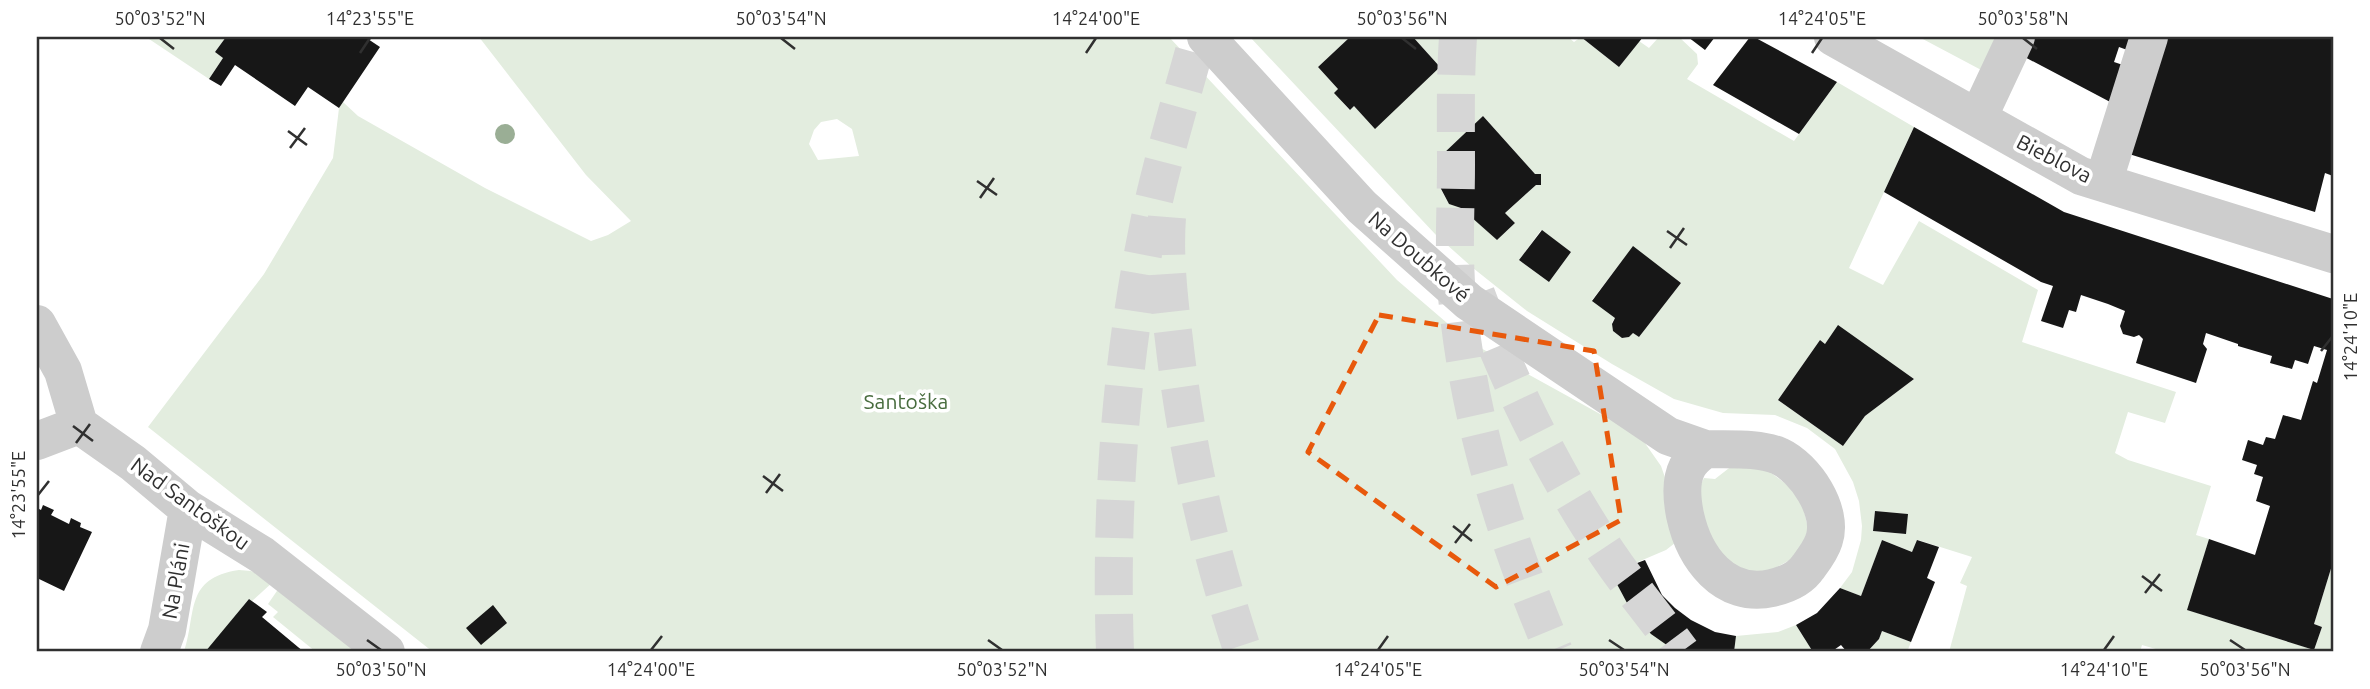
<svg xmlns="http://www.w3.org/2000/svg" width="2370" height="689" viewBox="0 0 2370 689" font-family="Ubuntu,sans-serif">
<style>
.green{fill:#e3eddf;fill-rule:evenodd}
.building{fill:#171717}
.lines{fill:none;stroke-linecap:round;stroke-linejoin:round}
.highway-tunnel{stroke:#d6d6d6;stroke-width:38;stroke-dasharray:38 19;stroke-linecap:butt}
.minor{stroke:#cdcdcd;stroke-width:38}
.tree{fill:#9aae95}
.marked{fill:none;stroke:#e8590c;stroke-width:5;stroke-dasharray:14 9;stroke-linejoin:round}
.ticks{fill:none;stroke:#303030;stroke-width:2.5}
.labels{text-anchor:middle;stroke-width:7;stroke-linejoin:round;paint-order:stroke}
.street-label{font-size:21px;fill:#303030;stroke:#fff}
.park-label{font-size:21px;fill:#486c3e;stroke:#fff}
.neatline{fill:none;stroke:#303030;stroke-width:2.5}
.ticks-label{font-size:18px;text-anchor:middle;fill:#303030}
</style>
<rect width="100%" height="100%" fill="#fff"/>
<!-- green -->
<path class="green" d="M146,37H226L215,52L223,58L209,79Z
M479,37H1169L1397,280L1468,341L1640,436L1661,466L1668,486L1675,543L1666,550L1612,573C1626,605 1642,628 1671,648L1668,652H433L148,427L264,274L333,158L339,108L343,102L358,116L485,188L591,241L608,235L631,221L586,175ZM837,119L852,129L859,156L818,160L809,144L814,130L821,122Z
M1250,37H1350L1318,67L1338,89L1335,93L1349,110L1354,106L1375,128L1440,67L1413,37H1568L1574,42L1581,37L1619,67L1639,41L1649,48L1659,37H1679L1697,54L1698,64L1687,79L1794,141L1837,82L1914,127L1849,268L1883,285L1919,221L2038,290L2022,342L2176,392L2165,423L2128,412L2115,453L2128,460L2211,486L2196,535L2209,539L2188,610L2314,650L2322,627L2314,624L2333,562V652H2166L2142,645L2140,652H1949L1967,586L1960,583L1972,557L1918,540L1912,552L1882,540L1861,596L1840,588L1852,572L1861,540L1862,526L1859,501L1853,482L1835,449L1807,428L1775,415L1723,413L1674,399L1612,364L1527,311L1473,268L1436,235ZM1483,116L1535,174H1541L1536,185L1505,213L1515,223L1497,240L1462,208L1449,204L1440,188L1453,175L1443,164V154ZM1541,230L1571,252L1549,282L1519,260ZM1633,247L1681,283L1639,337L1633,333L1629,337L1622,338L1613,331L1612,322L1615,318L1592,300ZM1838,326L1914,379L1865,416L1843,446L1778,400L1820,340L1825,344ZM1875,511L1907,514L1906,534L1873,531Z
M1919,37H2000L1985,72Z
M1759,464L1801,495L1808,529L1799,555L1755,579L1715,555L1696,494L1704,478L1715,479L1733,465Z
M239,570L251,571L273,582L252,601L249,599L206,652H184C197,613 184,578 239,570Z
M279,588L359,652H316L273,617L278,612L268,604Z
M1796,625L1813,652H1734L1736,636L1778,632Z
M1882,631L1911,642L1907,652H1867L1879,639Z"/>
<!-- building -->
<path class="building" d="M226,37H365L380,47L339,108L308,87L295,106L235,65L221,86L209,79L223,58L215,52Z
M1350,37H1413L1440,67L1375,129L1354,106L1350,110L1334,93L1338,89L1318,67Z
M1581,37H1643L1619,67Z
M1688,37H1715L1705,50Z
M1750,37H1754L1837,82L1799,134L1713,85Z
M2028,37H2135L2130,51L2119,47L2114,62L2126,66L2114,104L2019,54Z
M2161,37H2333V176L2325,173L2315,212L2129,154Z
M1483,116L1535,174H1541V185H1536L1505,213L1515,223L1497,240L1461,208L1449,204L1440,187L1453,175L1443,164V154Z
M1914,127L2064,212L2333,299V562L2314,624L2322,627L2314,650L2187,610L2209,539L2255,555L2270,506L2256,501L2263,477L2254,474L2257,465L2242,460L2248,440L2263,445L2266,437L2275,439L2283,415L2301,420L2313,381L2317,383L2327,350L2314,346L2308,364L2295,360L2292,369L2270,363L2272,356L2238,346V344L2206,333L2203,344L2207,349L2196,383L2136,363L2143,339L2139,335L2134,337L2123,334L2120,326L2125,311L2108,304L2081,295L2076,312L2069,310L2063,328L2041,321L2053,286L2041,282L1884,192Z
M1542,230L1571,252L1549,282L1519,260Z
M1633,246L1681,283L1639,337L1633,333L1629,337L1622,338L1613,331L1612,324L1615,318L1592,301Z
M1838,325L1914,379L1865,416L1843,446L1778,400L1820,340L1825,344Z
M43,505L54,510L51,515L69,524L71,518L81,523L80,527L92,532L64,591L37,578V508L41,510Z
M1875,511L1908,514L1906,534L1873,531Z
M1882,540L1912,552L1917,540L1939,547L1927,578L1935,582L1911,642L1882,631L1879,639L1867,652H1847L1841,645L1831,652H1813L1796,625L1817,613L1840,588L1861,596Z
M1645,560L1662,595L1675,608L1691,620L1715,632L1736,636L1734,652H1668L1671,648L1651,634L1634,616L1611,573Z
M249,599L267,612L262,617L304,652H205Z
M493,605L507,623L481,645L466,628Z"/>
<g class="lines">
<!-- highway-tunnel -->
<path class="highway-tunnel" d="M1458,37C1455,79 1456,122 1456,164C1456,208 1453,252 1457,296C1468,419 1506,540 1554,652
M1167,217C1164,257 1169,300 1174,340C1186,447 1209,550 1243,652
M1476,294C1510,385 1553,472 1607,553C1630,587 1657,619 1681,652
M1115,652C1110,512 1120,366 1148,228C1161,163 1181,100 1198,37"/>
<!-- minor -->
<path class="minor" d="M1206,37L1362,207L1469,302L1668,436L1705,449
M1833,37L2081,176L2333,254
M1978,118L2016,37
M2103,183L2149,37
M37,324L63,371L79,425L133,463L188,509L262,555L386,652
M37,441L79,425
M1705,449C1729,450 1757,447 1779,456C1805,468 1834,511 1824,540C1821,550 1814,559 1808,567C1800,579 1785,585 1772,588C1724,599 1694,557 1685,515C1682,500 1680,482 1687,468C1691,459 1698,455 1705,449Z
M159,652L167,630L188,509"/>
</g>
<!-- trees -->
<circle class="tree" cx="505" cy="134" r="10"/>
<!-- marked area -->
<path class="marked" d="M1379,315L1594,351L1621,520L1496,587L1308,452Z"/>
<!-- ticks -->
<path class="ticks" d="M160,38L174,49M781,38L795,49M1402,38L1416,49M2023,38L2037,49M360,53L370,38M1086,53L1096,38M1812,53L1822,38M288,131L307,145M290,148L305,128M977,181L997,195M980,198L994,178M1667,231L1687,245M1670,248L1684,228M2321,351L2332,337M73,426L93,441M76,443L90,424M763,476L783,491M766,493L780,474M38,495L49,481M1453,526L1472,541M1455,543L1470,524M2142,576L2162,591M2145,593L2160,574M367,640L381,650M988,640L1002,650M1609,640L1624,650M2230,640L2245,650M651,650L662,636M1378,650L1388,636M2104,650L2114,636"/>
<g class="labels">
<!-- street labels -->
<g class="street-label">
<text transform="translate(2054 159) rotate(27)" y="7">Bieblova</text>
<text transform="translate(1419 257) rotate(41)" y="7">Na Doubkové</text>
<text transform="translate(190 504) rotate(36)" y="7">Nad Santoškou</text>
<text transform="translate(176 581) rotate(-80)" y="7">Na Pláni</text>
</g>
<!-- park labels -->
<g class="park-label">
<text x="906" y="409">Santoška</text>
</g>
</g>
<!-- border -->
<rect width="2370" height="689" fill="none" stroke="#ffffff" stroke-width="77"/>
<rect x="38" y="38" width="2294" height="612" class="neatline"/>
<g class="ticks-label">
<text x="160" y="25">50°03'52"N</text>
<text x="370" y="25">14°23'55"E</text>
<text x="781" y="25">50°03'54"N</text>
<text x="1096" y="25">14°24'00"E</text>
<text x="1402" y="25">50°03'56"N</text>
<text x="1822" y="25">14°24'05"E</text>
<text x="2023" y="25">50°03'58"N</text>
<text transform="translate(2351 337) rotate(-90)" y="6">14°24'10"E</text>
<text transform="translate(19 495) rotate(-90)" y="6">14°23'55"E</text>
<text x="381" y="676">50°03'50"N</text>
<text x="651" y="676">14°24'00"E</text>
<text x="1002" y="676">50°03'52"N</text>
<text x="1378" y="676">14°24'05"E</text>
<text x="1624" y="676">50°03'54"N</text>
<text x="2104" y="676">14°24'10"E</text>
<text x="2245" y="676">50°03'56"N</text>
</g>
</svg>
